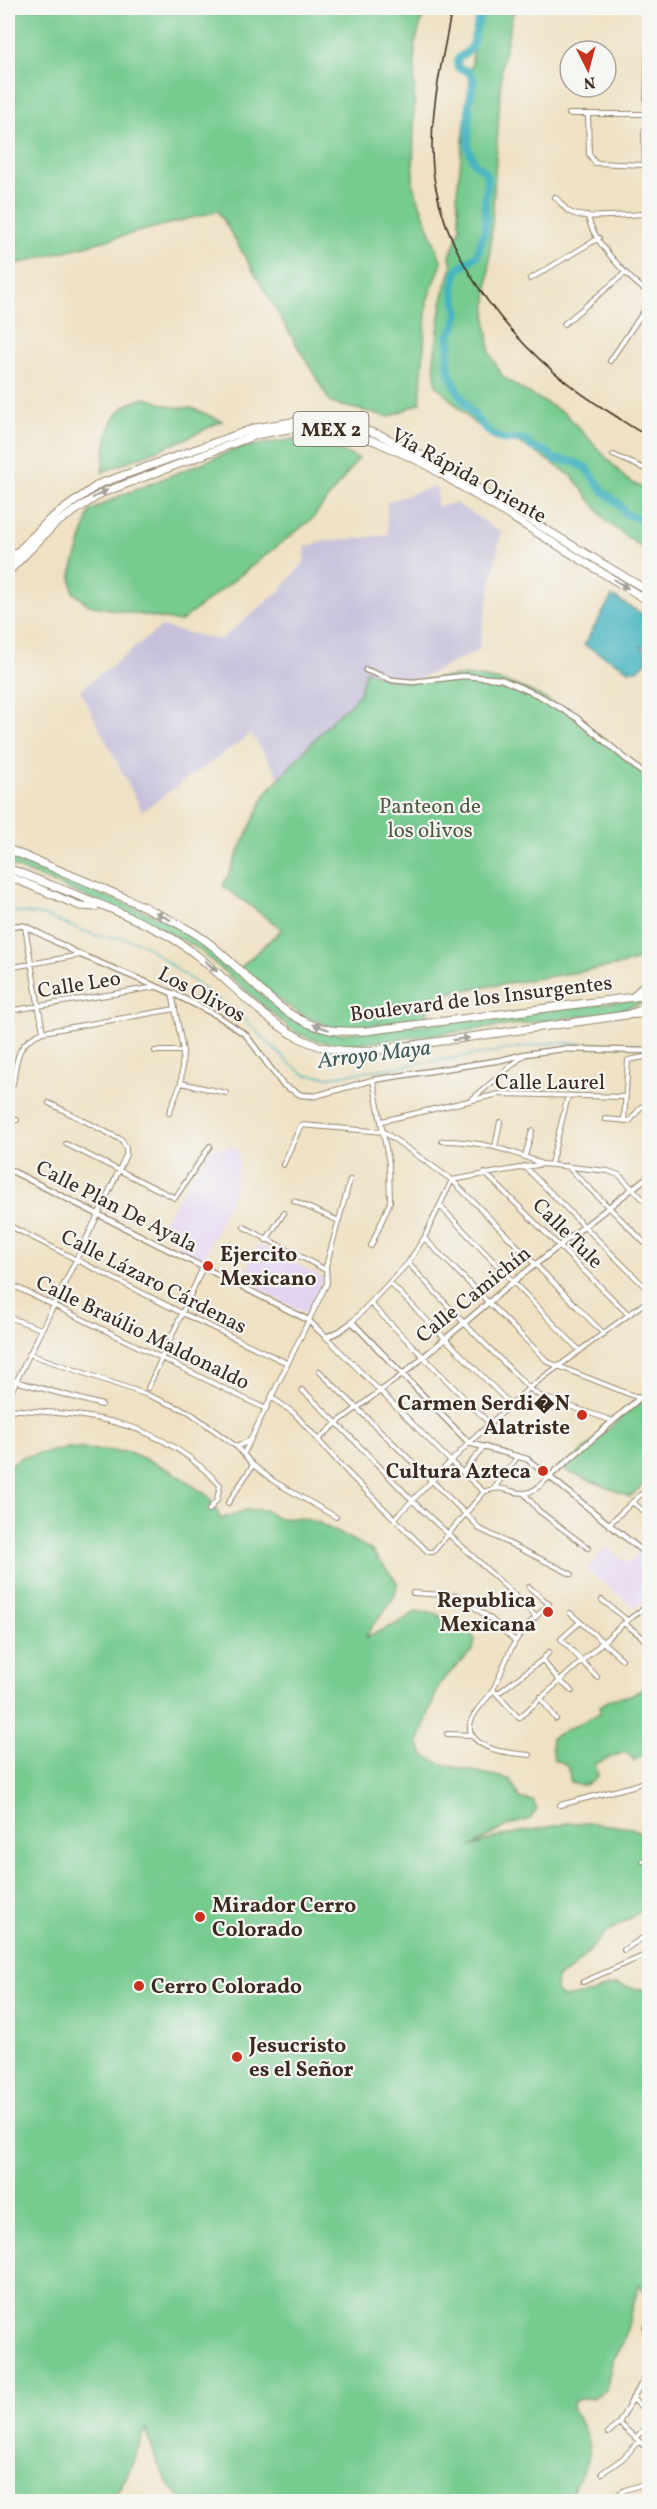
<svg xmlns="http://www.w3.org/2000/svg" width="657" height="2509" viewBox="0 0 657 2509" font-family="Vollkorn,serif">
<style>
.built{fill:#e3d3f2}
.industrial{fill:#c6c0da}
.green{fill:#76cb8f;stroke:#587a56;stroke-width:1.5}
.water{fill:#45b4bf;stroke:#406f6e;stroke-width:1.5}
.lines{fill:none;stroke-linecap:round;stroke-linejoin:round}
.stream{stroke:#45b4bf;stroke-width:1.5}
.river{stroke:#45b4bf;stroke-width:8}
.minor-casing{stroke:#958670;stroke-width:6}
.tertiary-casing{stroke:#958670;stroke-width:7}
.primary-casing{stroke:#958670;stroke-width:8}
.trunk-casing{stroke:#958670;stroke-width:9}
.minor{stroke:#fff;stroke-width:4}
.tertiary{stroke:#fff;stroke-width:4.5}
.primary{stroke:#fff;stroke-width:6}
.trunk{stroke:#fff;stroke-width:7}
.rail{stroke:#3b2a1e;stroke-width:1.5}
.oneway{fill:#a79f9a}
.poi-dot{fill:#c8321e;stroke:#f6f6f2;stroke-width:2}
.labels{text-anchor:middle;stroke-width:4.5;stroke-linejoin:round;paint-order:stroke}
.shield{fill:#f6f6f2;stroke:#73675e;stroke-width:1.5}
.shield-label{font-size:20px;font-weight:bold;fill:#3b2a1e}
.street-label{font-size:21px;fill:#3b2a1e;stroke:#f6f6f2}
.park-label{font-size:21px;fill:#4d5a40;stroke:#f6f6f2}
.poi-label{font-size:21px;font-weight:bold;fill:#3b2a1e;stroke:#f6f6f2;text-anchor:start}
.water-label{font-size:22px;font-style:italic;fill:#3e5a56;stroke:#f6f6f2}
</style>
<rect width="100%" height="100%" fill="#f6f6f2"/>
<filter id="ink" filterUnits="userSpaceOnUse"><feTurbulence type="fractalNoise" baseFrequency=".0167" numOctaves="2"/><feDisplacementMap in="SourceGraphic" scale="12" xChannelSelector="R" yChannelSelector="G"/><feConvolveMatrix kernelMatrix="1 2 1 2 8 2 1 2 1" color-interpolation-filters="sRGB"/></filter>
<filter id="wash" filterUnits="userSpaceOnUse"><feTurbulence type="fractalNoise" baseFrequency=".008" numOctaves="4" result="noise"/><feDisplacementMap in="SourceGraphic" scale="24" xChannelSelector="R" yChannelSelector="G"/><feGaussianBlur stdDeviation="1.35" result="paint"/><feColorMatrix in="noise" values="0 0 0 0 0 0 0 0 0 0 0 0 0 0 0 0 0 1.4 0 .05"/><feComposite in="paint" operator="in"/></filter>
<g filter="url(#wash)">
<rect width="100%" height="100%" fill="#efe1c3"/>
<!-- built -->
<path class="built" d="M237,1147L239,1162L234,1189L203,1261L177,1248L185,1231L164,1220L210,1149Z
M259,1245L323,1278L306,1313L241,1280Z
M606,1547L629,1564L638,1552L649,1561V1597L634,1607L587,1570Z"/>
<!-- industrial -->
<path class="industrial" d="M436,486L438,495L436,507L456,503L501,532L478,651L413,682L392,680L366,671L359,694L353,702L334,718L280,778L251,734L142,811L80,690L161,627L220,640L280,591L304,562L306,547L320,542L388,535L386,502Z"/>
<!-- green -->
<path class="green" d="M8,8H425L415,44L413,185L442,263L427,301L420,403L389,417L331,403L218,211L8,266Z
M482,8H514L502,63L486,318L490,353L502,376L523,390L566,414L626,479L649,492V553L607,522L572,476L526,446L474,423L436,385L434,360L443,296L452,267L450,256L460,229L457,193L473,53Z
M146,398L172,407L192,408L222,421L185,439L102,472C108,437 106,406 146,398Z
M301,438L359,458L312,519L180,622L89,605L73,592L71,575L90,511L120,496L239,448Z
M366,670C374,674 383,678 392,680C416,685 441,675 465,676C541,678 595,733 649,779V952L639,960L621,965L429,996L427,1020L335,1028L308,1018L283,1003L240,968L282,929L223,886L266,793L334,718L353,702L359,694Z
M8,855C38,868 69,881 100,894C131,906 164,917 192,935C244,968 276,1028 340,1034L649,998V1001L608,1013L375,1042C347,1046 315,1045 291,1029L197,948L163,929L8,864Z
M649,1394V1479L630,1497L562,1469Z
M68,1448L129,1452L150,1461L173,1472L208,1496L221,1519L246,1510H265L277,1518H300L317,1522L370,1549L397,1582C397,1604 374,1618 366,1637L394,1625L416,1612L434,1613L467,1630L475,1639L473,1650L440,1683L418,1742C420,1746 422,1752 424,1755C434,1766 493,1774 511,1780L519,1798L533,1801L537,1810L530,1819L506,1826L471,1847L497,1837L568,1823H591L631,1828L649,1836V1906L606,1933L571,1970L557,1978L556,1992L563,1998L593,1993L604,1987L618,1984L636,1989L649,1990V2297L639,2284L623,2344L613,2358L606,2390L592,2398L575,2400L572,2408C582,2424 596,2448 585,2467C577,2482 574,2484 570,2501H185C161,2482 155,2456 146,2429L128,2474L116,2493L118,2501L8,2502V1467L22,1457Z
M649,1684V1751L634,1761L631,1756L624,1752L595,1764L598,1776C590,1785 582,1788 570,1782L569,1768L564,1763L554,1760L551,1738L600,1713V1706L611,1699L631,1695Z"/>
<!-- water -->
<path class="water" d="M612,596L649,618V645L641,646L646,652L647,661L638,670H629L584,645Z"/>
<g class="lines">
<!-- stream -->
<path class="stream" d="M8,911L42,915L97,936L124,938L143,944L244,1019L290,1064L306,1075L330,1077L551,1043L650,1045"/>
<!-- river -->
<path class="river" d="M486,8C476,20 477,31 472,45C469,56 453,54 458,68L468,71L474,80L469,104L468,147L475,164L485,171L488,180L485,198V230L477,255L457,270L453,288L458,312L454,329L448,336C452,345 447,354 448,364C450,385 481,432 501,439C509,442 517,438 525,440L531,447L547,452L553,459L573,462L586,468L604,492L619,504L626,514L645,521L650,529"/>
</g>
</g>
<g filter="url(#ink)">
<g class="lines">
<!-- minor casing -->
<g class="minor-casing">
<path id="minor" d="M569,114H649
M588,114L589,154L595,163L645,165L644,131L649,123
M645,130L650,144
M555,197C559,201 564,207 568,211C584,222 630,213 650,214
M588,216C592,241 629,279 650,294
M530,279L599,238
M564,324L625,273
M610,361L650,302
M613,455L650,471
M25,927L43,1032
M8,968L80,955
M8,1011L156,987
M155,1051H183
M181,1083L226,1093
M13,1084C17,1058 16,1043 43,1032L175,1009
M470,1101L524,1055
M169,1113L181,1083L183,1051L172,993
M8,1116L17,1120
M605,1119L630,1121L641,1107L650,1102
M382,1121L499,1094L625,1097
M624,1121L628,1060L650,1056
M442,1141C479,1141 508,1149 542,1164
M66,1144L175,1198L210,1146
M495,1147L500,1122
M525,1156L532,1131
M551,1164L568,1096
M283,1165L301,1125L384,1132L452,1180L604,1334
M524,1166L650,1292
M567,1166L650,1248
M485,1173L629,1315
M452,1180L543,1164L608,1171L619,1175L650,1206
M294,1201L339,1221
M440,1206L580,1351
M8,1225L182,1313L287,1363
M244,1227L326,1270
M424,1238L548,1362L639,1398
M266,1240L284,1213
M371,1246L390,1202L389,1164L373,1080
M408,1263L464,1323L529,1388L540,1396L613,1421
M8,1283L266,1409
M390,1283L511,1405
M370,1303L490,1424
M8,1317L41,1329
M352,1322L408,1263L424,1238L452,1180
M326,1337L451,1462L484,1492
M29,1354L145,1394L189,1412L237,1447L253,1465L275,1482L336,1517
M319,1371L475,1523L478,1528L571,1574
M15,1381L102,1405
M148,1388L203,1267
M302,1390C343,1427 380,1468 419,1507C458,1544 499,1578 536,1617
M271,1397L294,1413L348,1473L428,1552H433L484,1492C504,1483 509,1494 525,1493C535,1492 542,1483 549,1477
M8,1398L99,1213L126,1155V1148L122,1140L49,1103
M8,1409C93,1415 158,1419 220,1485L217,1500L209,1510
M318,1440L338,1422L402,1375
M237,1447L250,1440
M244,1453L327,1283L326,1266L350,1180
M463,1472L485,1446
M495,1487L518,1456
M524,1493L539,1511L588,1548
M632,1502L650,1516
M228,1503L253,1465
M394,1519L469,1443L529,1388L650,1299
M609,1524L650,1486
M529,1587L549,1604C538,1615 523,1628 515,1642C505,1658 501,1677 491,1693C484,1703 465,1719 471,1733C480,1752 512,1753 530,1755
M413,1593L458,1596L491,1619L515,1641
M602,1600L627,1620
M570,1613L622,1659
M580,1622L561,1639L597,1677
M624,1623L641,1636L650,1647
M542,1660L559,1680L572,1691
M493,1690L519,1718L624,1623L650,1604
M497,1694L542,1660L549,1652
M540,1697L556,1719
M447,1734L472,1735
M560,1805L633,1786L650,1779
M643,1861L650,1860
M624,1950L650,1933
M583,1982L650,1953
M645,2327L650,2365
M632,2398L650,2415
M619,2423L650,2451
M608,2433L619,2423L650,2368
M635,2438L650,2424
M602,2473L622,2459L639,2442
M607,2502L625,2490L650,2482"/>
</g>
<!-- tertiary casing -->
<g class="tertiary-casing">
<path id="tertiary" d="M366,670L392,680L413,682L463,676L501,679L540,696L577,718L650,779
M8,925L25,926L81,955L172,993L218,1016L246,1035L283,1085L301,1095L315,1096L373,1080L501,1060L525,1054L563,1049L650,1051
M8,1169L308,1320L326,1337L340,1331L352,1322L469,1443L527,1459L650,1557
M402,1375L513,1282L650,1175
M549,1477L650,1389"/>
</g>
<!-- primary casing -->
<g class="primary-casing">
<path id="primary" d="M650,12L647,103L650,124
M630,1015L650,1014"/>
</g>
<!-- trunk casing -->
<g class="trunk-casing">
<path id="trunk" d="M8,562L50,519L99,484L255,428L298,421H322L343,424L378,434L427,458L650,592
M8,572L55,524L102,493L256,435L299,427L321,428L343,431L377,442L423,463L650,602
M8,849C69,875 133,898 191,931C239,958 272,1020 330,1030C342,1032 354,1031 366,1031L650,995
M8,868C59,889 113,907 163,933C217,961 253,1018 308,1042C328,1051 349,1052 371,1051L626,1015L650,1007
M8,876L80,906L95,907
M634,996L650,978"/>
</g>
<!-- minor -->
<use href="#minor" class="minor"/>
<!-- tertiary -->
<use href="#tertiary" class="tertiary"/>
<!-- primary -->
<use href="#primary" class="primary"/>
<!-- trunk -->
<use href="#trunk" class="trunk"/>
<!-- rail -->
<path class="rail" d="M452,8C442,63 425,127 435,184C453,281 532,366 614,415C625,422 637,432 650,436"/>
</g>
<!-- one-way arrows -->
<defs><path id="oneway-solid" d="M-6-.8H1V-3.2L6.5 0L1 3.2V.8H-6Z" transform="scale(1.5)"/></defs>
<g class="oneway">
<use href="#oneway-solid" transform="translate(100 494) rotate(-28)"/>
<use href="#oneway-solid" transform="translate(621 584) rotate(32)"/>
<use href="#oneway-solid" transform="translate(163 916) rotate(-153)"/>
<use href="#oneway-solid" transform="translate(211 966) rotate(41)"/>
<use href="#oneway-solid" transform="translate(321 1027) rotate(-162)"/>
<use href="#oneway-solid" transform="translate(461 1039) rotate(-8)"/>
</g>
</g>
<!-- markers -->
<g class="poi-dot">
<circle cx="208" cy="1266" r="6"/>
<circle cx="582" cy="1415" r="6"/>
<circle cx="543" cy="1471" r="6"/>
<circle cx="548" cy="1612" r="6"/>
<circle cx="200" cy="1917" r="6"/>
<circle cx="139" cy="1986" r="6"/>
<circle cx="237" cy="2057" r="6"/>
</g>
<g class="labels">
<!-- shield labels -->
<rect class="shield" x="293.5" y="412" width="75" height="34" rx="4.5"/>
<g class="shield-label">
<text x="331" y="436">MEX 2</text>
</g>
<!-- street labels -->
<g class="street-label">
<text transform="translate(469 475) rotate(29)" y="7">Vía Rápida Oriente</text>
<text transform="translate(79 984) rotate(-9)" y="7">Calle Leo</text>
<text transform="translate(202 994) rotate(28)" y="7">Los Olivos</text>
<text transform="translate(481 998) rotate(-7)" y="7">Boulevard de los Insurgentes</text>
<text x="550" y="1089">Calle Laurel</text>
<text transform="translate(117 1206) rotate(27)" y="7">Calle Plan De Ayala</text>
<text transform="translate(568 1233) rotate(45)" y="7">Calle Tule</text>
<text transform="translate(154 1281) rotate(27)" y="7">Calle Lázaro Cárdenas</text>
<text transform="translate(473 1294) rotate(-39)" y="7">Calle Camichín</text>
<text transform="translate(143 1332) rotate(26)" y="7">Calle Braúlio Maldonaldo</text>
</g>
<!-- park labels -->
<g class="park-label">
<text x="430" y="813">Panteon de<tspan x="430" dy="24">los olivos</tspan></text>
</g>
<!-- poi labels -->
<g class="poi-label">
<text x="220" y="1261">Ejercito<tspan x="220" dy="24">Mexicano</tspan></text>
<text x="570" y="1410" text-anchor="end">Carmen Serdi�N<tspan x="570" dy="24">Alatriste</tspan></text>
<text x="531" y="1478" text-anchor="end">Cultura Azteca</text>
<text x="536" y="1607" text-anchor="end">Republica<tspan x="536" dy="24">Mexicana</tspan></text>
<text x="212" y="1912">Mirador Cerro<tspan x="212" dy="24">Colorado</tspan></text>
<text x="151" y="1993">Cerro Colorado</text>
<text x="249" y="2052">Jesucristo<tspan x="249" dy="24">es el Señor</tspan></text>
</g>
<!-- water labels -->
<g class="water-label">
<text transform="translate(374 1053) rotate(-7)" y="8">Arroyo Maya</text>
</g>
</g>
<!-- margin -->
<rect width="657" height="2509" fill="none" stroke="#f6f6f2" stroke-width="30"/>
<!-- north arrow -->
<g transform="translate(588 69) rotate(174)"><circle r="28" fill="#f6f6f2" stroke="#aba49d" stroke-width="1.5"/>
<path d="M0-4.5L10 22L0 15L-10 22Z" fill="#c8321e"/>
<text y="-9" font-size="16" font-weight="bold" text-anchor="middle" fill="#3b2a1e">N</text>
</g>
</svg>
